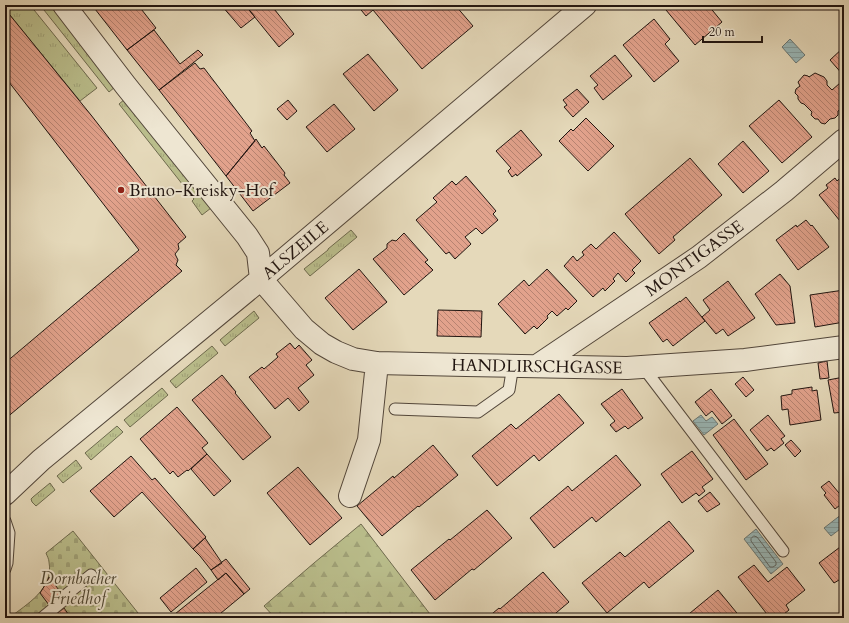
<svg xmlns="http://www.w3.org/2000/svg" width="849" height="623" viewBox="0 0 849 623" font-family="Cardo,serif">
<style>
.grass{fill:url(#grass-tufts);stroke:#6e6a4e}
.forest{fill:url(#forest-firs);stroke:#6e6a4e}
.cemetery{fill:url(#cemetery-stones);stroke:#6e6a4e}
.water{fill:url(#water-rules);stroke:#697775}
.lines{fill:none;stroke-linecap:round;stroke-linejoin:round}
.shore{stroke:#5d6664;stroke-width:1}
.building{fill:url(#building-back-hatch);stroke:#211510}
.service-casing{stroke:#52463a;stroke-width:13}
.minor-casing{stroke:#52463a;stroke-width:24}
.service{stroke:#eee6d2;stroke-width:11}
.minor{stroke:#eee6d2;stroke-width:22}
.poi-dot{fill:#8f2418;stroke:#eee6d2;stroke-width:1.5}
.labels{text-anchor:middle;stroke-width:4;stroke-linejoin:round;paint-order:stroke}
.poi-label{font-size:17px;fill:#211510;stroke:#eee6d2;text-anchor:start}
.street-label{font-size:17px;fill:#211510;stroke:#eee6d2}
.park-label{font-size:17px;font-style:italic;fill:#4f4835;stroke:#eee6d2}
</style>
<defs>
<pattern id="grass-tufts" width="24" height="20" patternUnits="userSpaceOnUse"><rect width="24" height="20" fill="#babe8c"/><path d="M3 7l-1-3M5 7V3M7 7l1-3M15 17l-1-3M17 17v-4M19 17l1-3" fill="none" stroke="#a0a278"/></pattern>
<pattern id="forest-firs" width="22" height="20" patternUnits="userSpaceOnUse"><rect width="22" height="20" fill="#babe8c"/><path d="M5 1l3.5 6h-7zM16 11l3.5 6h-7z" fill="#a0a278"/></pattern>
<pattern id="cemetery-stones" width="16" height="16" patternUnits="userSpaceOnUse"><rect width="16" height="16" fill="#babe8c"/><path d="M2 7V4a2 2 0 0 1 4 0v3zM10 15v-3a2 2 0 0 1 4 0v3z" fill="#a0a278"/></pattern>
<pattern id="water-rules" width="6" height="5" patternUnits="userSpaceOnUse"><rect width="6" height="5" fill="#99b8b9"/><path d="M0 2.5h6" fill="none" stroke="#849d9e"/></pattern>
<pattern id="building-back-hatch" width="6" height="6" patternUnits="userSpaceOnUse"><rect width="6" height="6" fill="#e2a28c"/><path d="M-1 5l2 2M0 0l6 6M5-1l2 2" fill="none" stroke="#b78371"/></pattern>
</defs>
<rect width="100%" height="100%" fill="#e5d9ba"/>
<filter id="stains"><feTurbulence type="fractalNoise" baseFrequency=".005" numOctaves="4"/><feColorMatrix values="0 0 0 0 .2 0 0 0 0 .09 0 0 0 0 .02 0 0 0 .5 -.17"/></filter>
<radialGradient id="worn" r=".72"><stop offset=".6" stop-color="#630" stop-opacity="0"/><stop offset="1" stop-color="#630" stop-opacity=".3"/></radialGradient>
<!-- grass -->
<path class="grass" d="M5,5H30L97,88L80,101L5,9Z
M40,5H51L115,87L109,92Z
M125,99L211,208L202,215L192,201L194,199L119,104Z
M351,230L357,237L310,276L304,269L328,250V249Z
M254,311L259,318L225,346L220,340Z
M212,346L218,353L176,388L170,381Z
M162,388L168,395L130,427L124,420Z
M117,426L123,432L91,460L85,453Z
M76,460L82,468L63,483L57,476Z
M50,483L55,490L36,506L32,502L31,499L33,497Z"/>
<!-- forest -->
<path class="forest" d="M361,524L433,618H275L264,606L314,563Z"/>
<!-- cemetery -->
<path class="cemetery" d="M73,531L142,618H9C27,604 54,589 49,562C49,559 47,556 46,553Z"/>
<!-- water -->
<path class="water" d="M790,39L805,55L796,63L782,47Z
M701,415L706,421L712,417L718,424L704,435L693,421Z
M842,514L844,517V526L831,536L824,528Z
M756,529L783,564L771,574L744,539Z"/>
<g class="lines">
<!-- shore -->
<path class="shore" d="M754,536L757,537L776,562V565L773,567H770L751,541V539Z"/>
</g>
<!-- building -->
<path class="building" d="M101,5H138L156,28L127,50L95,9Z
M221,5H245L255,17L241,28Z
M245,5H271L294,34L279,47Z
M357,5H455L473,26L422,69L373,10L366,16Z
M671,5H708L722,22L695,45L666,10Z
M5,9L91,115L186,237L178,244L179,249L175,254L178,260L176,265L182,271L5,419V371H6L5,370V363L139,250L5,77Z
M654,19L670,39L665,44L679,61L654,82L623,45Z
M154,30L180,64L198,50L203,55L159,90L127,50Z
M844,47V76L830,60Z
M368,54L398,90L374,111L343,74Z
M615,55L632,76L603,100L594,88L598,85L590,76Z
M195,63L200,69L204,68L252,131L250,133L255,141L226,176L159,90Z
M815,73L824,77L827,81V85L832,90L840,83L844,87V107L838,111V115L835,118L830,119L825,124L821,123L818,119H815L811,115L812,112L804,104L801,103L798,99V96L795,93L796,89L800,86L798,82L804,75L808,76L809,77Z
M577,89L589,102L573,117L564,107L567,105L563,100Z
M288,100L297,111L287,120L277,109Z
M779,100L812,137L782,163L749,126Z
M334,104L355,129L327,152L306,127Z
M586,118L614,146L588,171L559,141L571,129L573,131Z
M521,130L542,155L517,176L516,174L512,177L508,171L511,168L496,151Z
M256,139L262,148L264,146L285,173L284,175L290,183L253,211L226,176Z
M743,141L769,171L743,193L718,164Z
M690,158L722,195L673,237L675,240L659,254L625,214Z
M844,175V218L840,221L819,195L828,188L826,185L835,178L837,181Z
M466,176L496,211L493,214L498,220L482,234L476,228L465,237L471,244L455,259L449,252L446,254L416,220L437,202L433,198L452,181L456,185Z
M806,220L811,226L812,225L829,247L798,270L776,240L796,225L797,227Z
M614,232L641,261L632,270L635,273L626,282L618,273L613,279L615,281L605,291L603,288L593,297L564,266L573,256L577,261L584,255L582,252L591,244L596,249Z
M404,233L428,260L425,262L433,270L404,295L373,259L387,248V244L392,240L396,241Z
M359,269L387,302L353,330L325,298Z
M547,269L577,301L568,310L566,308L557,316L552,311L547,316L548,318L537,329L534,326L525,334L498,304L524,280L529,286Z
M780,274L790,286L795,323L776,325L755,294Z
M728,281L755,318L728,336L723,329L716,334L702,317L710,310L703,300Z
M844,290V322L815,327L810,295Z
M686,297L705,321L673,346L667,339L663,342L649,323L680,301V302Z
M438,310L482,311L481,337L437,336Z
M290,343L295,349L299,345L312,360L306,365L314,375L298,388L309,402L299,411L288,398L275,409L249,377L262,367L264,369L278,357L276,354Z
M827,361L829,378L820,379L818,363Z
M222,375L236,392L235,393L271,437L243,460L192,400Z
M743,377L754,390L746,397L735,384Z
M844,377V412L834,413L828,380Z
M812,387V391L817,390L821,420L790,425L788,409L782,410L781,396L792,394V390Z
M622,389L643,418L628,429L625,426L616,432L610,425L615,421L601,404Z
M711,389L732,416L722,424L712,411L706,416L695,402Z
M559,394L584,423L539,461L534,455L497,486L472,456L511,424L516,429Z
M177,407L208,443L202,448L207,454L188,471L187,470L178,477L173,471L170,474L140,439Z
M768,415L785,436L781,439L784,443L774,451L771,448L767,451L750,430Z
M734,419L768,464L746,480L713,435Z
M791,440L801,451L795,457L785,445Z
M433,445L458,475L419,507L418,506L382,536L357,506L393,476L394,478Z
M692,451L713,479L702,487L705,491L699,496L696,493L682,503L661,474Z
M207,454L231,481L214,496L191,469Z
M616,455L641,485L596,522L592,517L554,548L530,518L568,486L572,491Z
M131,456L152,480L155,478L206,537L193,549L142,492L114,517L90,491Z
M298,467L342,518L310,545L267,493Z
M829,481L844,499V502L835,509L824,495L826,493L821,487Z
M710,492L720,504L707,512L698,501Z
M487,510L512,538L474,570L472,569L435,600L411,570L449,539L450,540Z
M669,521L694,551L649,588L644,582L607,613L582,583L620,552L625,557Z
M205,538L222,563L211,570L200,556L193,549Z
M844,544V577L834,583L819,563Z
M226,559L250,589L244,594L226,573L218,580L211,570Z
M754,565L768,582L787,567L805,590L786,605L789,610L779,618H770L738,577Z
M196,568L207,582L171,612L160,598Z
M543,572L569,602L550,618H487L499,608L500,609Z
M226,573L244,594L215,618H170Z
M49,577L62,594L49,605L40,593L47,582Z
M718,590L741,618H684Z
M64,608L71,618H51Z"/>
<g class="lines">
<!-- service casing -->
<g class="service-casing">
<path id="service" d="M643,367L783,551
M395,409L478,412L509,390L513,365
M5,521L9,533L7,563L5,569
M42,618L65,599L67,594L91,575"/>
</g>
<!-- minor casing -->
<g class="minor-casing">
<path id="minor" d="M64,5L126,86L247,236L258,253L261,279
M261,279L304,329L322,344L336,352L353,359L377,363L466,365L627,368L745,360L844,347
M537,366L699,257L784,191L844,140
M5,494L41,460L261,279L585,5
M350,496L369,440L377,363"/>
</g>
<!-- service -->
<use href="#service" class="service"/>
<!-- minor -->
<use href="#minor" class="minor"/>
</g>
<!-- markers -->
<circle class="poi-dot" cx="121" cy="190" r="4"/>
<g class="labels">
<!-- poi labels -->
<g class="poi-label">
<text x="129" y="196">Bruno-Kreisky-Hof</text>
</g>
<!-- street labels -->
<g class="street-label">
<text transform="translate(295 250) rotate(-40)" y="6">ALSZEILE</text>
<text transform="translate(694 258) rotate(-36)" y="6">MONTIGASSE</text>
<text transform="translate(537 366) rotate(1)" y="6">HANDLIRSCHGASSE</text>
</g>
<!-- park labels -->
<g class="park-label">
<text x="78" y="584">Dornbacher<tspan x="78" dy="20">Friedhof</tspan></text>
</g>
</g>
<!-- margin -->
<rect width="849" height="623" fill="none" stroke="#e5d9ba" stroke-width="20"/>
<rect x="6" y="6" width="837" height="611" fill="none" stroke="#211510" stroke-width="2"/>
<rect x="10" y="10" width="829" height="603" fill="none" stroke="#211510"/>
<!-- scale -->
<path d="M703 36v6h59v-6" fill="none" stroke="#211510" stroke-width="2"/>
<text x="709" y="36" font-size="12" fill="#211510" stroke="#eee6d2" stroke-width="3" paint-order="stroke">20 m</text>
<rect width="100%" height="100%" filter="url(#stains)"/>
<rect width="100%" height="100%" fill="url(#worn)"/>
</svg>
